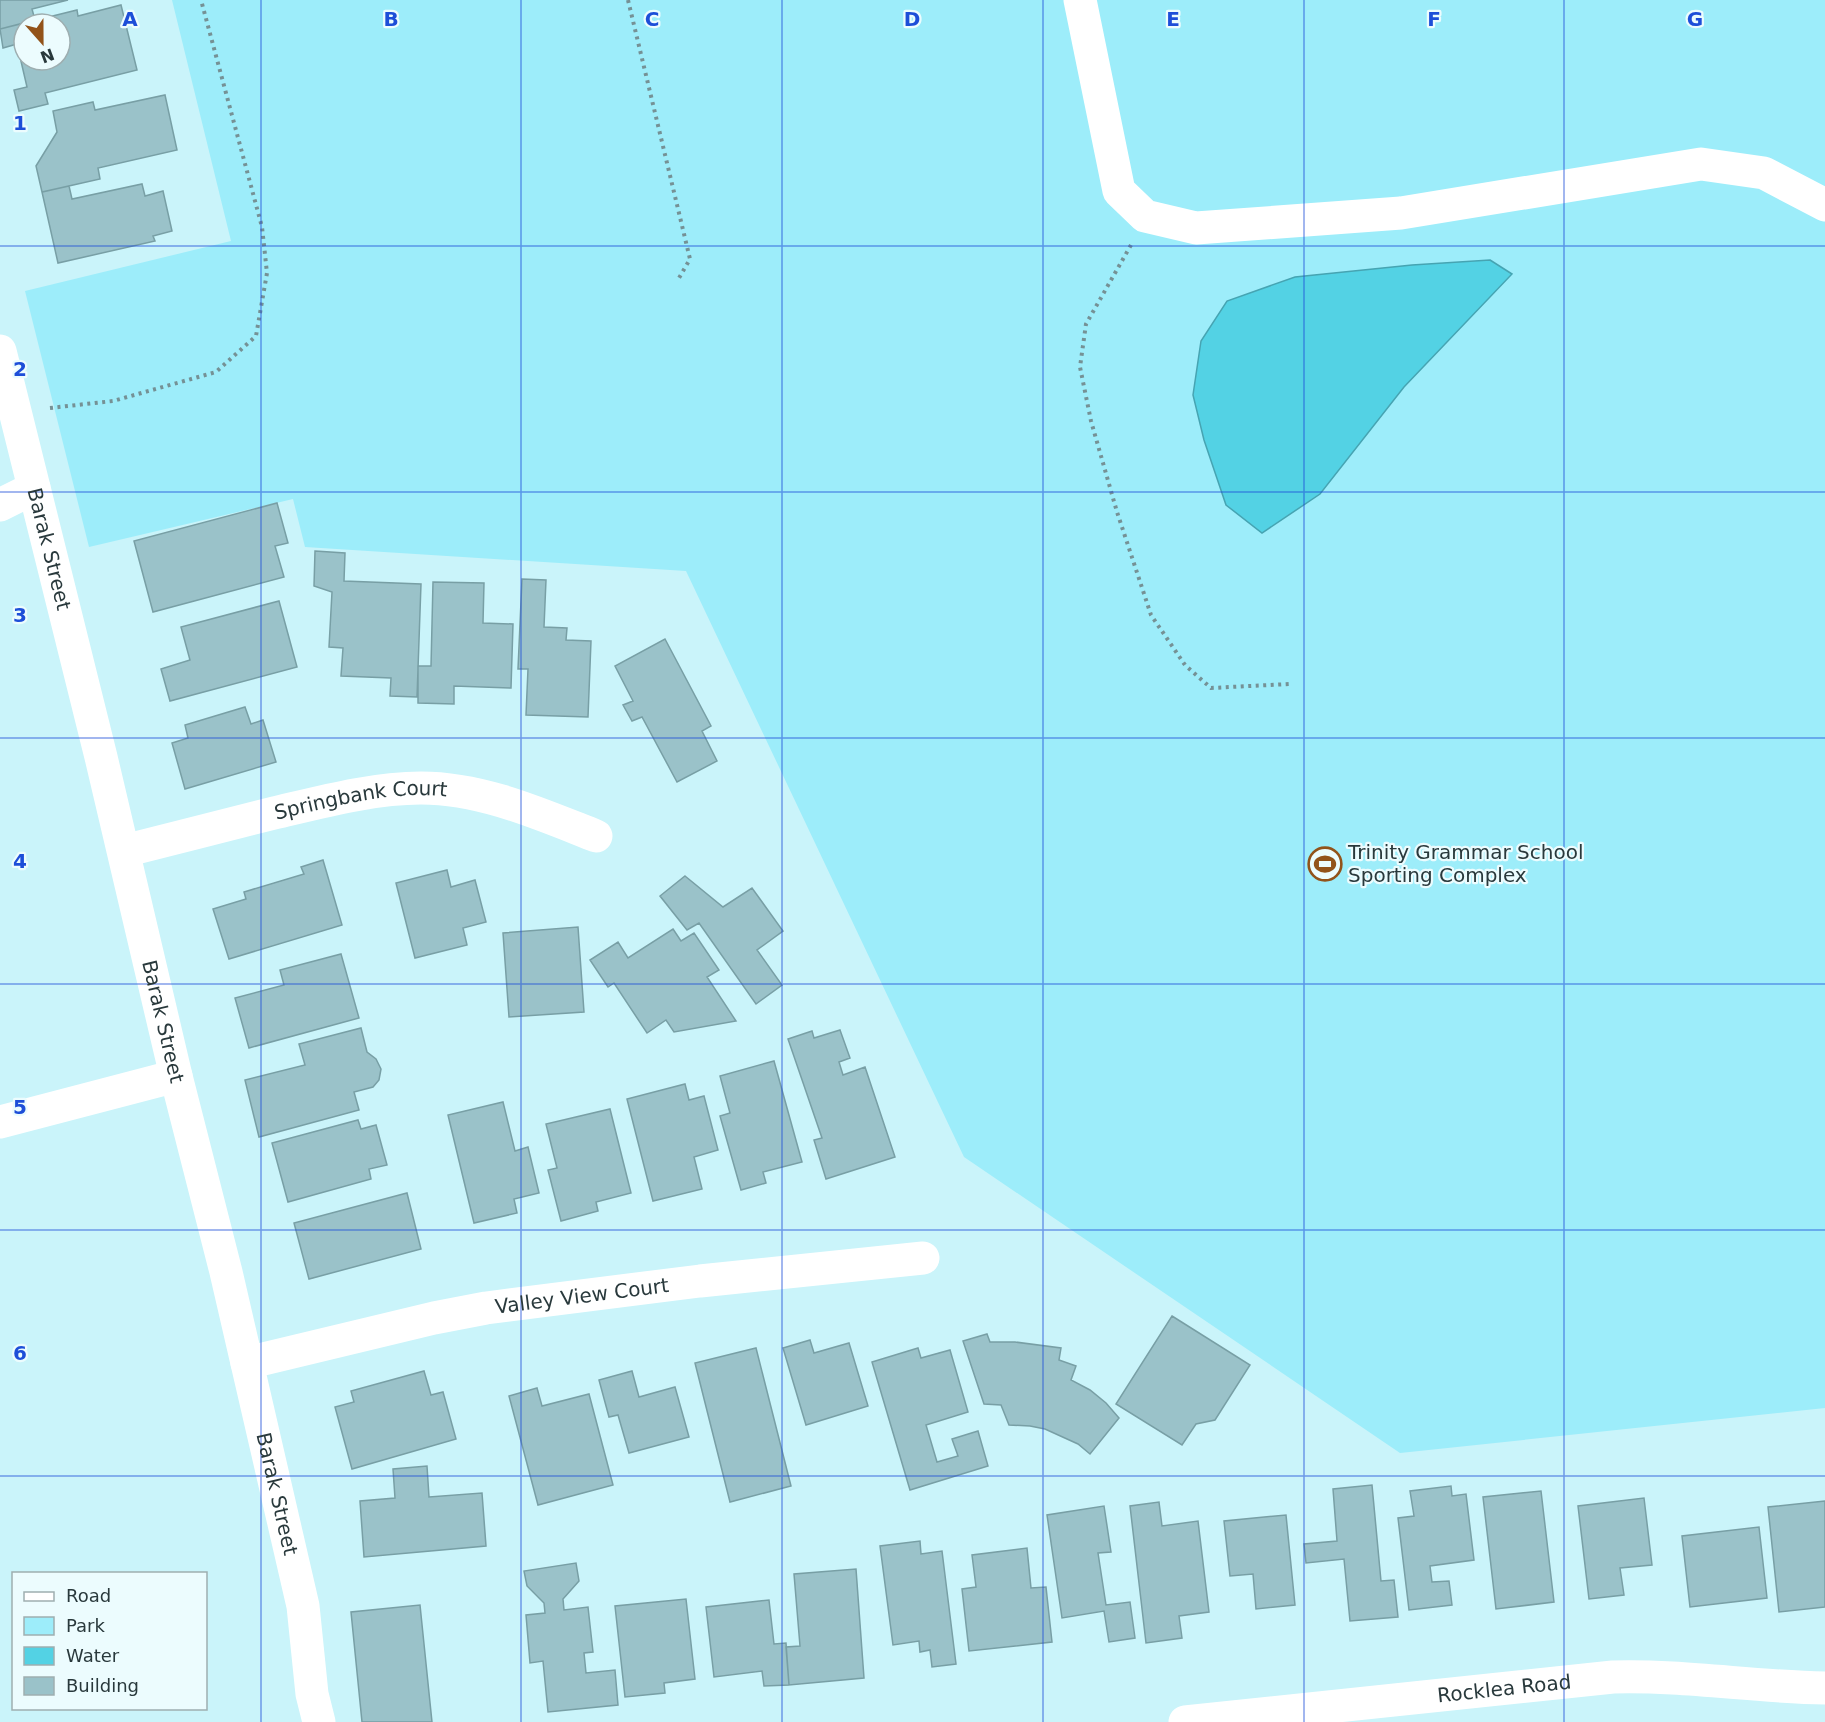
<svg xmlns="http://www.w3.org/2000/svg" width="1825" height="1722" viewBox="0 0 1825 1722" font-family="'DejaVu Sans',sans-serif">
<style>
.green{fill:#9dedfa}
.water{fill:#53d2e4;stroke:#46a4b2;stroke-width:1.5}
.building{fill:#9ac2c9;stroke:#789fa5;stroke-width:1.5;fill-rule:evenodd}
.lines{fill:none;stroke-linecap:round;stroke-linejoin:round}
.path{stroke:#759195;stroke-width:4;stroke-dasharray:3 4.5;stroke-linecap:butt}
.minor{stroke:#fff;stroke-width:33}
.grid{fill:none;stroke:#1d4ed8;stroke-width:1.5;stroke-opacity:0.55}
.labels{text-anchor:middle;stroke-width:4.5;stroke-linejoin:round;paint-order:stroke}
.street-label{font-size:20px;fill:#29393c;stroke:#ecfcfe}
.poi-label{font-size:20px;fill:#29393c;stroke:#ecfcfe;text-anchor:start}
.grid-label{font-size:20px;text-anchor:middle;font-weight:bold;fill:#1d4ed8;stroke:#ecfcfe;stroke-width:4.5;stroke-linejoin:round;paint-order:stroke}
</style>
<rect width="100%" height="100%" fill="#caf4fa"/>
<!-- green -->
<path class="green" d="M172,0H1825V1408L1400,1453L964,1157L686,571L305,547L293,499L89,547L25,291L231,241Z"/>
<!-- water -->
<path class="water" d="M1490,260L1512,274L1404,387L1320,494L1262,533L1226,505L1204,440L1193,395L1201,341L1227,301L1295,277L1412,265Z"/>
<!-- building -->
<path class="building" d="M0,0H68L32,9L35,20L0,29Z
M121,5L137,70L45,93L48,104L19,111L14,90L27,87L17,44L3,48L0,29L77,10L78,16ZM24,24H60V60H24Z
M165,95L177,150L98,168L100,179L42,192L36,166L57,132L53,111L93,102L95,110Z
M142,184L145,196L163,191L172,231L153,236L155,241L58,263L42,192L69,186L72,199Z
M277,503L288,543L275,546L284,577L153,612L134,541Z
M315,551L345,553L344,581L421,584L417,697L390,696L391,678L341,676L343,648L329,647L332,592L314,586Z
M522,579L546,580L544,627L567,628L566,640L591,641L588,717L526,715L528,669H518Z
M433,582L484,583L483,623L513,624L511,688L454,686V704L418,703V666H431Z
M279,601L297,667L170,701L161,669L190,660L181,627Z
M665,639L711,726L702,731L717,761L677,782L642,717L632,721L623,705L633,701L615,666Z
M245,707L251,724L263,720L276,762L185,789L172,743L188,738L185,725Z
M323,860L342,925L229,959L213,909L246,899L244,892L304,874L301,867Z
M447,870L451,887L475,880L486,922L463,928L467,945L415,958L396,883Z
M685,876L723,907L752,888L783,931L757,950L782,985L756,1004L699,923L687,930L660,896Z
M578,927L584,1012L509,1017L503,933Z
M673,929L681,941L694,933L719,970L707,977L736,1021L674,1032L666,1020L647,1033L614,983L608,987L590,960L618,942L628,958Z
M341,954L359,1018L249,1048L235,998L284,985L280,970Z
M361,1028L367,1052L376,1059L381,1069L379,1080L373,1087L354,1092L359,1110L259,1137L245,1080L305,1065L299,1044Z
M840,1030L850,1058L839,1062L843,1075L865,1067L895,1157L826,1179L814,1140L822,1138L788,1039L812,1031L814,1038Z
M774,1061L802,1162L763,1172L766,1183L741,1190L720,1116L730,1113L720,1076Z
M685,1084L689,1100L704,1096L718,1150L694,1157L702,1189L653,1201L627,1099Z
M503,1102L515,1151L528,1147L539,1193L514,1199L517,1213L474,1223L448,1115Z
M610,1109L631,1193L596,1202L598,1211L561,1221L548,1170L557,1168L546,1124Z
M358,1120L361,1129L376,1125L387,1165L369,1169L371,1179L288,1202L272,1143Z
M407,1193L421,1249L309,1279L294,1223Z
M1172,1316L1250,1365L1215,1420L1196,1424L1182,1445L1116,1404Z
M987,1334L990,1342H1015L1061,1348L1059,1360L1076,1366L1071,1380L1090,1390L1106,1403L1119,1418L1090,1454L1078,1444L1045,1429L1030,1426L1009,1425L1001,1405L984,1404L963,1341Z
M810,1340L814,1353L849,1343L868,1406L806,1425L783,1348Z
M756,1348L791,1486L730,1502L695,1363Z
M918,1348L921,1358L950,1350L968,1412L926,1425L937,1462L958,1456L952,1439L978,1431L988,1466L910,1490L872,1362Z
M424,1371L431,1395L443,1392L456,1439L352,1469L335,1407L354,1402L351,1391Z
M632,1371L639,1397L675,1387L689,1437L629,1453L618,1415L609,1417L599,1380Z
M537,1388L542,1406L589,1394L613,1485L538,1505L509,1396Z
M427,1466L429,1497L482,1493L486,1546L364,1557L360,1501L395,1498L393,1469Z
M1372,1485L1381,1581L1394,1580L1398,1617L1350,1621L1344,1559L1306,1563L1304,1544L1337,1541L1333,1489Z
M1451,1486L1452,1496L1466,1494L1474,1560L1430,1566L1432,1582L1449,1581L1452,1605L1409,1610L1398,1518L1414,1516L1410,1491Z
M1541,1491L1554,1602L1496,1609L1483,1497Z
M1644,1498L1652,1565L1620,1568L1624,1595L1589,1599L1578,1506Z
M1825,1501V1607L1779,1612L1768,1507Z
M1159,1502L1162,1526L1198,1521L1209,1612L1179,1616L1182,1638L1146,1643L1130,1506Z
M1104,1506L1111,1552L1098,1553L1106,1605L1130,1602L1135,1638L1109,1642L1104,1611L1062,1618L1047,1515Z
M1286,1515L1295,1605L1256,1609L1253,1574L1230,1576L1224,1521Z
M1759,1527L1767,1598L1690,1607L1682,1536Z
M920,1541L921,1554L942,1551L956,1664L932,1667L930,1650L920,1652L919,1641L893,1645L880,1546Z
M1027,1548L1031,1588L1046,1587L1052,1642L969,1651L962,1589L976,1587L972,1555Z
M576,1563L579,1581L563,1599L564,1610L588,1607L593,1652L584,1653L586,1673L615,1670L618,1705L548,1712L543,1661L530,1663L526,1615L545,1613L544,1603L527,1586L524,1571Z
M856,1569L864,1678L789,1685L786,1647L800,1646L794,1574Z
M686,1599L695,1679L664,1683L665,1693L625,1697L615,1606Z
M769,1600L774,1644L786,1643L789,1685L764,1686L762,1671L714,1677L706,1607Z
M420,1605L432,1722H362L351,1612Z"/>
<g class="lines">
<!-- path -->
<path class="path" d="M628,0L690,259L679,278
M1131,245L1086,324L1080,367L1091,421L1117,512L1151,615L1185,665L1211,688L1289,684
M50,408L113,401L216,372L256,336L267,273L262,227L201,0"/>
<!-- minor -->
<g class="minor">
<path d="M1080,0L1119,191L1145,216L1196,228L1401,213L1701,164L1764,173L1825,205"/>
<path id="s1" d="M0,351L101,757L176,1076L226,1272L303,1606L312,1694L319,1722"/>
<path d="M0,505L34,488"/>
<path id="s2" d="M124,851C174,838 224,826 274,813C321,802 373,788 421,788C482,788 540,814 596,836"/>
<path d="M0,1122L176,1076"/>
<path id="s3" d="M247,1363L434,1318L486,1308L700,1281L923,1258"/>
<path id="s4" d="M1185,1722L1613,1677C1684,1675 1754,1687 1825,1688"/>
</g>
</g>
<!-- grid -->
<path class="grid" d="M261,0V1722M521,0V1722M782,0V1722M1043,0V1722M1304,0V1722M1564,0V1722M0,246H1825M0,492H1825M0,738H1825M0,984H1825M0,1230H1825M0,1476H1825"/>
<!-- icons -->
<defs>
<g id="stadium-ring" transform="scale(1.725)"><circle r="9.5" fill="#ecfcfe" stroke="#92531a" stroke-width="1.5"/><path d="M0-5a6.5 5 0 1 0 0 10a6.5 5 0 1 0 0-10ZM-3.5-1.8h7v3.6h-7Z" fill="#92531a"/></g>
</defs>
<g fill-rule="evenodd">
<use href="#stadium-ring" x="1325" y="864"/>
</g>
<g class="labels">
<!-- street labels -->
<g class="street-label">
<text dy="7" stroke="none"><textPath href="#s1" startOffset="204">Barak Street</textPath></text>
<text dy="7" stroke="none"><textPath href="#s2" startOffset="243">Springbank Court</textPath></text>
<text dy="7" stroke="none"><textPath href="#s1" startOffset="690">Barak Street</textPath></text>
<text dy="7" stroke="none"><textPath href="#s3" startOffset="342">Valley View Court</textPath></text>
<text dy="7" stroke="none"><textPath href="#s1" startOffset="1176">Barak Street</textPath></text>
<text dy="7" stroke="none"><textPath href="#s4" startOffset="321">Rocklea Road</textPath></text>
</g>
<!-- poi labels -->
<g class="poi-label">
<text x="1348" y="859">Trinity Grammar School<tspan x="1348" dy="23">Sporting Complex</tspan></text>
</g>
</g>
<g class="grid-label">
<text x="130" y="26">A</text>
<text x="391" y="26">B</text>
<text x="652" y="26">C</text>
<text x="912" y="26">D</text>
<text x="1173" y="26">E</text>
<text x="1434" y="26">F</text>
<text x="1695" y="26">G</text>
<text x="20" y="130">1</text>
<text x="20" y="376">2</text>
<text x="20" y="622">3</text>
<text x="20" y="868">4</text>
<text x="20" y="1114">5</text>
<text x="20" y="1360">6</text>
</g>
<!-- legend -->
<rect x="12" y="1572" width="195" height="138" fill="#ecfcfe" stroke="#9eaeb0" stroke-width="1.5"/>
<rect x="24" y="1592" width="30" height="9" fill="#ffffff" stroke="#9eaeb0" stroke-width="1.5"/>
<text x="66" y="1602" font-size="18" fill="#29393c">Road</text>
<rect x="24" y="1617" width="30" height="18" fill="#9dedfa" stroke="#9eaeb0" stroke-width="1.5"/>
<text x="66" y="1632" font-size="18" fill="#29393c">Park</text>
<rect x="24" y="1647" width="30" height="18" fill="#53d2e4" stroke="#9eaeb0" stroke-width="1.5"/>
<text x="66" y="1662" font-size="18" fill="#29393c">Water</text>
<rect x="24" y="1677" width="30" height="18" fill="#9ac2c9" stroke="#9eaeb0" stroke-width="1.5"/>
<text x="66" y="1692" font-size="18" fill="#29393c">Building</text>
<!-- north arrow -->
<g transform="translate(42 42) rotate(159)"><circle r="28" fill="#ecfcfe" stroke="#9eaeb0" stroke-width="1.5"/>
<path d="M0-4.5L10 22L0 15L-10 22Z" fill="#92531a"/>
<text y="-9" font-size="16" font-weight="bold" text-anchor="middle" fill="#29393c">N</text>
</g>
</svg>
